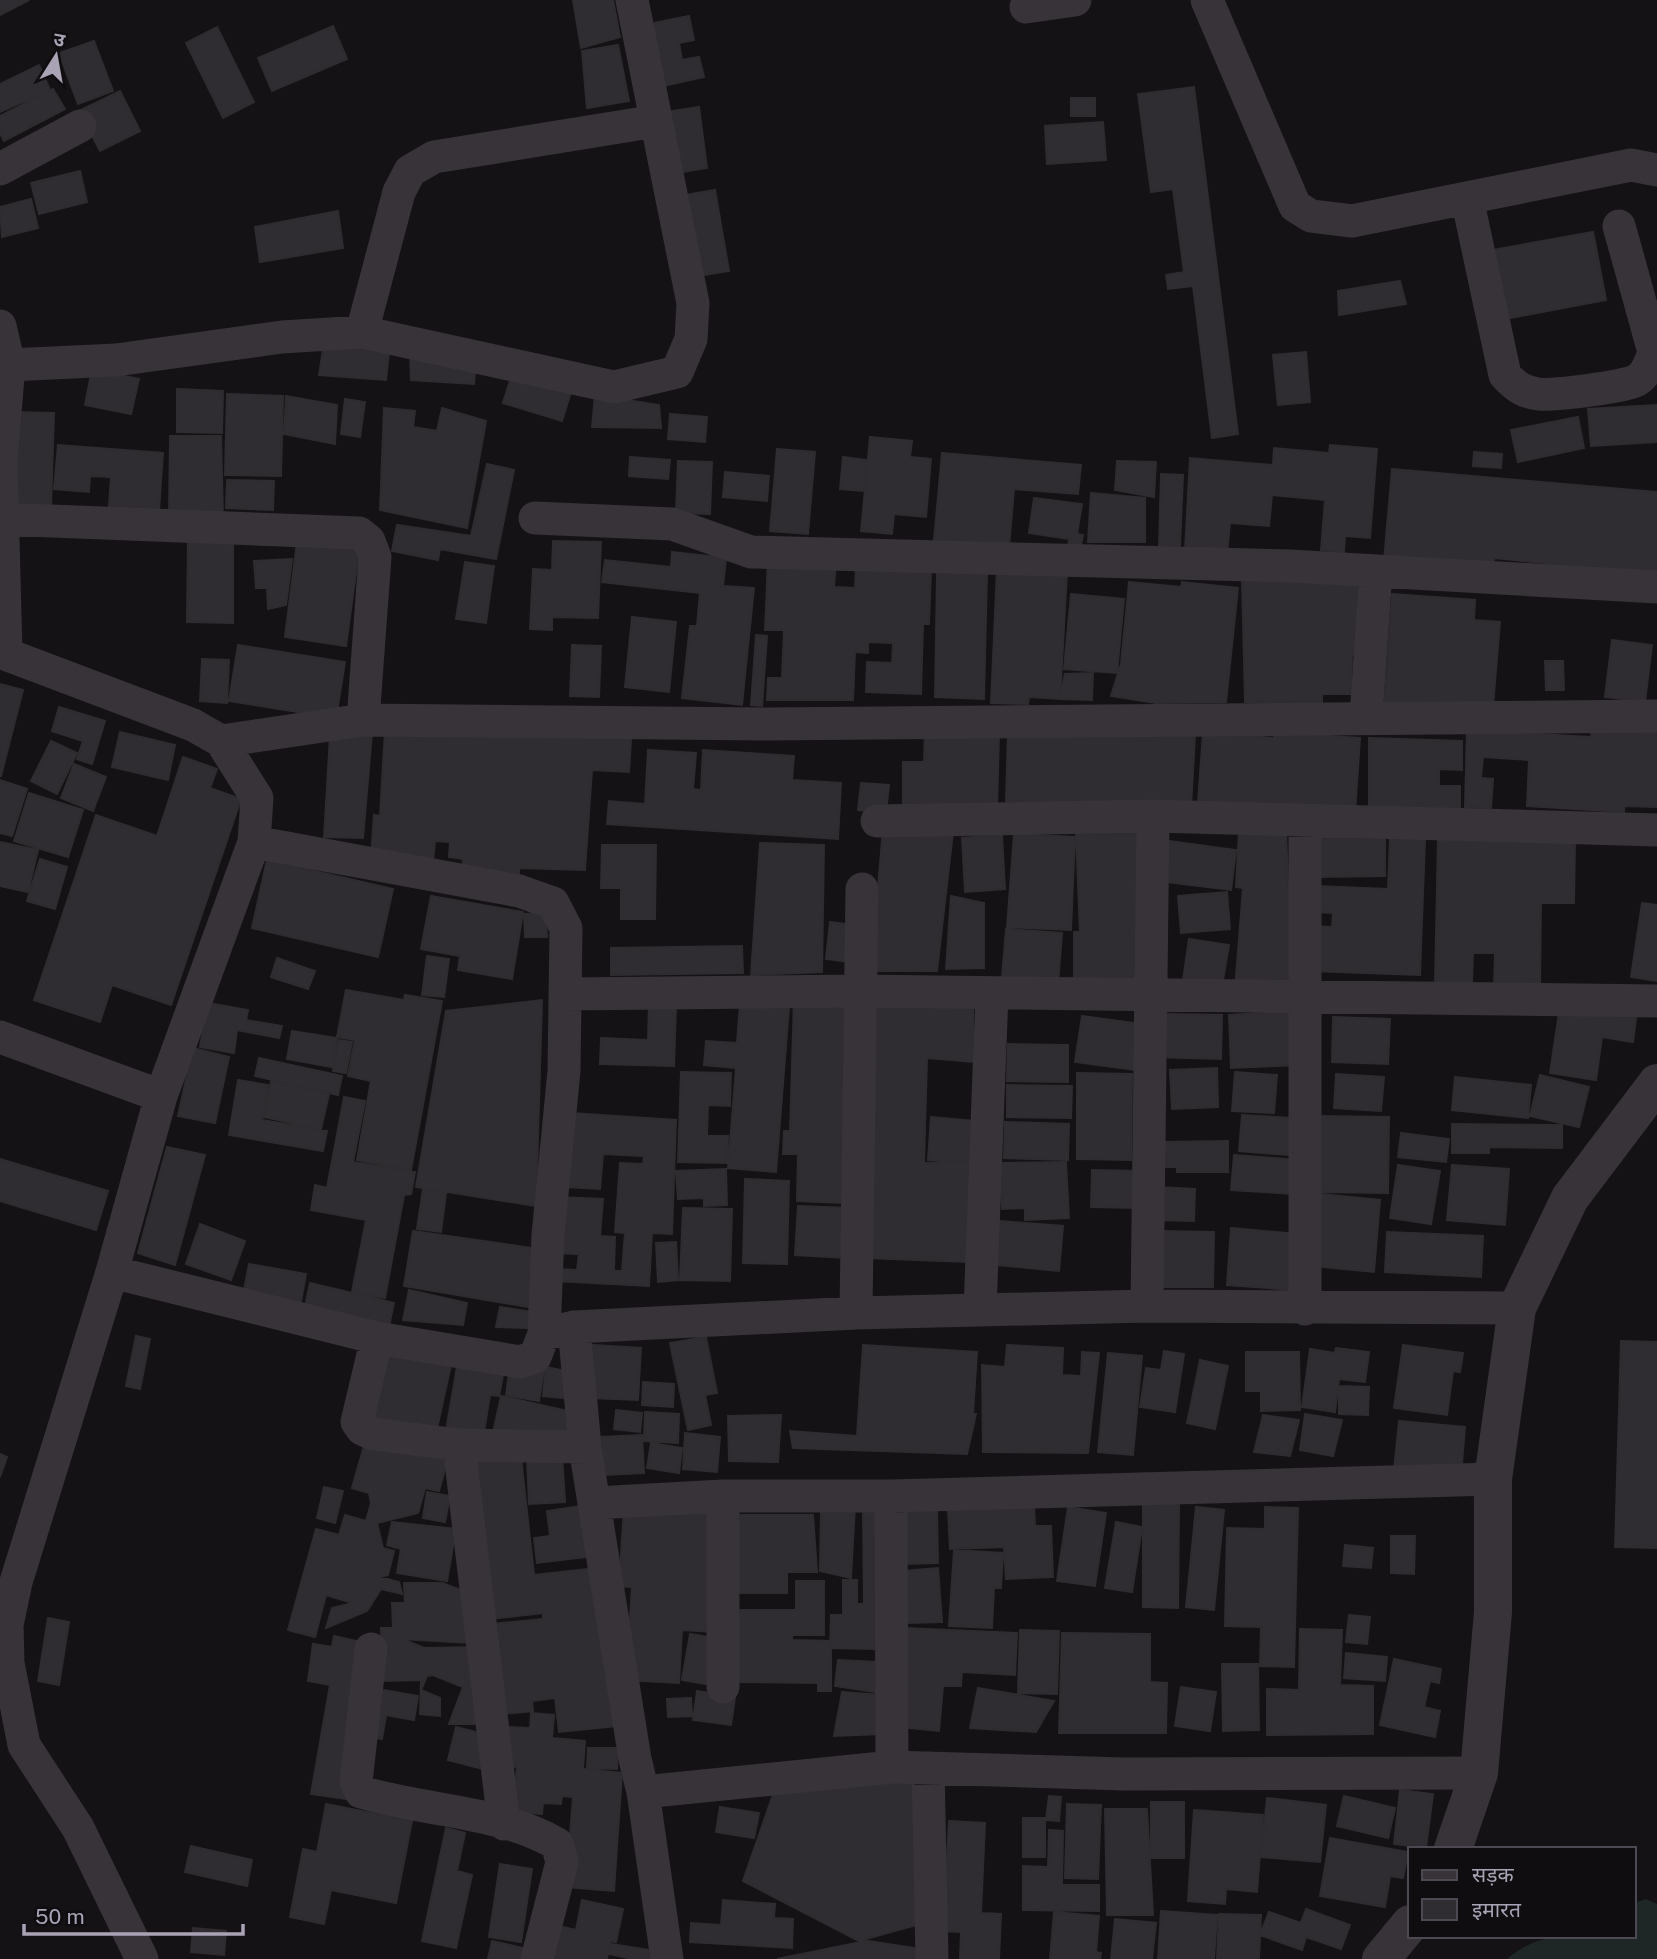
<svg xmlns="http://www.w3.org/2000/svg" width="1657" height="1959" viewBox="0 0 1657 1959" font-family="'Public Sans','Noto Sans Devanagari',sans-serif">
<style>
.green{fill:#1e2725}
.building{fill:#2f2d31;stroke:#2f2c30;stroke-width:2}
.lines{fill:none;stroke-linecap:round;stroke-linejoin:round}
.minor{stroke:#373339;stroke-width:33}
.tertiary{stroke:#373339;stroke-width:38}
</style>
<rect width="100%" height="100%" fill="#141214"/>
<!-- green -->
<path class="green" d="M1646,1899L1657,1904V1959H1507C1542,1927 1590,1936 1634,1936V1903Z"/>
<!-- building -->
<path class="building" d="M0,0H29L0,15Z
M573,0H613L620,37L581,48Z
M689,16L694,40L679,43L682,60L699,57L704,77L663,86L649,24Z
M333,26L347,59L272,91L258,58Z
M217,27L254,102L223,118L186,43Z
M94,41L113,91L78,104L59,53Z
M618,45L629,101L587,108L582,51Z
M39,65L50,90L0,112V84Z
M1194,87L1238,434L1212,438L1193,286L1168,289L1166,275L1184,272L1173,189L1151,192L1138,94Z
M53,89L65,109L4,141L0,133V116Z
M120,91L140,131L100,151L79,111Z
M1071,98H1095V116H1071Z
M699,107L707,168L676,173L666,112Z
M1103,122L1106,160L1047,164L1045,126Z
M80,171L87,202L39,214L31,183Z
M715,190L729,271L698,276L685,195Z
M31,199L38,228L2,237L0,207Z
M338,211L343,248L260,262L255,227Z
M1593,232L1606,300L1500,320L1487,251Z
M1400,281L1406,304L1339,315L1338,291Z
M324,343L389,352L386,380L319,375Z
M1306,352L1310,402L1278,405L1273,355Z
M410,354L476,361L474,384L411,380Z
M92,369L139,379L131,414L85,405Z
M513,371L572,389L562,421L503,403Z
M177,389L223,391L222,433L177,432Z
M227,394L283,396L281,476L225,475Z
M595,395L659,405L661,428L592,427Z
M286,396L337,405L335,444L284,434Z
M345,399L365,402L360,437L341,434Z
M1657,405V442L1591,446L1588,409Z
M384,408L415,411L413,427L437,431L442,408L486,421L467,528L380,510Z
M13,412L54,413L51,508L9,506Z
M670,414L707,417L705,442L668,439Z
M1578,417L1584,448L1518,462L1511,430Z
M170,436H221L223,518L169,517Z
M870,437L912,441L910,457L931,459L926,517L894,514L892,534L861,531Z
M58,445L163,453L159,510L109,506L111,477L90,476L89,492L54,489Z
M1330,445L1377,449L1370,538L1345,536L1344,552L1321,550L1325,500L1272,495L1269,526L1230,523L1227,554L1185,551L1190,458L1273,465L1274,448L1329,453Z
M777,449L815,452L808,534L770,531Z
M1474,452L1502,454L1501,468L1473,466Z
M942,453L1081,465L1078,494L1014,489L1009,547L934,540Z
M630,457L670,460L668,479L629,476Z
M843,457L867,460L864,491L840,489Z
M678,461L712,462L710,514L676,513Z
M1117,461L1156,462L1154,497L1115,490Z
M487,464L514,470L496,559L440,549L438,560L392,551L397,525L471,536Z
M1392,469L1657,492V574L1494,558L1493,570L1384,561Z
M725,472L769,476L767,501L723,497Z
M1161,474L1183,475L1180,546L1159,547Z
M227,480L274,481L273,510L226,508Z
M1091,493L1145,498V542H1088Z
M1034,498L1082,504L1077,534L1083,535L1079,555L1067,553L1069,539L1029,533Z
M298,534L360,543L346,646L285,637Z
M188,540L233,541V623L187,622Z
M553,541L601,542L598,618L552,617V630L530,629L533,569L552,570Z
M672,552L726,558L723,586L754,588L742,705L682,698L690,626H697L700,593L602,582L605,560L671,567Z
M292,559L286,605L268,609L267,588H256L254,561Z
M768,560L836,562L834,587L855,588L856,567L931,570L929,624H923L921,694L866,692L867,662L892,663L893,643L868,642V653L855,652L853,700H767L768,678H782L784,630H765Z
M465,562L494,566L486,623L456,619Z
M997,569L1067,572L1060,699L1029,697L1028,704L991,703Z
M937,573L987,574L984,699L935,697Z
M1242,580L1364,582V655H1352L1351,694H1322V703L1245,702Z
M1129,582L1181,587L1182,582L1238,588L1226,702L1156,703L1111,696L1121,664Z
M1071,594L1124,599L1117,673L1064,669Z
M1392,594L1475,600L1474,620L1500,622L1493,706L1384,709Z
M632,617L676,622L669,692L625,687Z
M756,635L767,636L762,706L751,705Z
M1612,640L1652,645L1645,702L1605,697Z
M238,645L345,662L336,718L229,701Z
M572,645L601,646L599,697L570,696Z
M202,659L229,660L227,703L200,701Z
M1545,661H1563L1564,690H1546Z
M1093,673L1092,700L1060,699L1065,674Z
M0,684L23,690L1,776H0Z
M59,707L105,721L92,764L77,759L83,741L52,731Z
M1592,727L1657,729V807L1624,806V812L1527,806L1529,760L1483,757L1481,778L1493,779L1491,808L1465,807L1467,730L1591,737Z
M385,731L631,739L629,772L592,770L585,870L519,868V875L462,871L463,859L449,857L450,842L435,841L433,861L371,857L374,815L380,816Z
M925,731L999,733L997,809L903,807V762H924Z
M120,732L175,745L168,780L112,767Z
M372,733L363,838L324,837L330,736Z
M1203,733L1274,738V733L1360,738L1355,813L1198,802Z
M1008,734L1195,736L1191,807L1006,801Z
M1369,738L1462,741V770L1439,769V786H1460V810L1369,809Z
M51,741L77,753L57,794L31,781Z
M648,750L696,753L693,789L701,790L703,750L794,756L792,780L841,783L838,839L607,824L609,801L645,804Z
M183,757L217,769L210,788L241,799L171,1005L112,985L100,1022L34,1000L96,815L157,836Z
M74,764L106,777L93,811L61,798Z
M0,780L27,789L12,836L0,833Z
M861,783L889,785L886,813L858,810Z
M29,793L83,810L68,857L14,841Z
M883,828L953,832L937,971H871Z
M1239,832L1286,834L1293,989H1235L1243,888L1236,887Z
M1076,833L1142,834L1141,985L1074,984V932H1080Z
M1014,834L1075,837L1071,930L1007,927Z
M1002,835L1005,889L965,892L962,838Z
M1385,837V876L1316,877L1315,838Z
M1438,837L1575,840L1574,903H1541L1540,987L1494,986L1495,953H1473L1472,984H1435Z
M1390,839L1425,840L1420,975L1311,971L1312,926L1332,927L1333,913L1316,912L1317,886L1388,889Z
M1162,840L1236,850L1231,890L1157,881Z
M0,842L38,850L28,892L0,886Z
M760,843L824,845L822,972L751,975Z
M602,845H656L655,919H621V888H601Z
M40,859L67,867L55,909L27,901Z
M267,860L393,889L378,957L252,928Z
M1227,892L1230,929L1181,933L1178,896Z
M431,896L523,912L512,979L458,970L460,956L421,949Z
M951,896L984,903V968L946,969Z
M1642,903L1657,905V981L1631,977Z
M546,913L547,937H525L524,914Z
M830,922L854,925L849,962L826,959Z
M1006,929L1062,933L1058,983L1002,978Z
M1189,939L1229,945L1221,992L1182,987Z
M742,946L743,973L611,975V948Z
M427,956L449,959L444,997L422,995Z
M277,958L315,971L308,989L271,977Z
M346,990L404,1000L405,995L442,1001L411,1170L357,1160L371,1081L348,1076L355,1040L337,1037Z
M794,999L850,1001L844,1203L797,1201L798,1154H783L784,1131H790Z
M542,1000L536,1206L416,1187L446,1011Z
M875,1002L973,1006V1062L927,1058L924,1163L969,1162V1262L867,1258Z
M208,1003L248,1010L246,1020L282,1026L279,1038L237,1030L234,1053L200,1047Z
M649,1004L676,1005L674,1066L600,1064L601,1038L648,1040Z
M740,1004L789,1008L776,1172L728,1168L736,1068L704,1065L706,1041L737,1043Z
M1560,1006L1636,1018L1633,1042L1602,1037L1596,1080L1550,1073Z
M1297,1011L1299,1065L1231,1068L1229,1015Z
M1166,1014L1222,1015L1221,1059L1155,1057Z
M1082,1016L1142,1024L1135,1070L1075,1062Z
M1333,1017L1390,1019L1388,1064L1332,1062Z
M292,1031L337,1038L332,1067L287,1059Z
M339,1040L352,1042L346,1073L333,1071Z
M1008,1044L1068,1045V1082L1007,1081Z
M193,1048L229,1057L215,1123L178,1116Z
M259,1058L342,1076L338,1095L255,1076Z
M1217,1068L1218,1107L1172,1109L1170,1070Z
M681,1072L731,1073L730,1106L708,1105L707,1136H728L727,1163L678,1162Z
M1235,1072L1277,1075L1274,1113L1232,1111Z
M1077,1073L1132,1074L1131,1160L1077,1159Z
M1336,1074L1384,1077L1381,1111L1334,1108Z
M1540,1075L1589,1087L1579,1127L1530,1116Z
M1455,1077L1531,1085L1528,1118L1452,1110Z
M238,1080L268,1085L262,1120L327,1131L323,1151L229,1135Z
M271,1081L329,1094L321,1129L264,1117Z
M1007,1085L1072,1086L1071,1118L1007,1117Z
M344,1097L365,1101L353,1162L415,1172L411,1194L404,1195L385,1298L352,1292L366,1220L311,1210L315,1185L327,1188Z
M570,1113L676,1120L672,1234L652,1233L649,1286L555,1281L556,1269L577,1270L579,1254L556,1253L559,1197L603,1199L600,1236L615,1237L614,1271H622L625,1233L615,1232L620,1163L643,1164L644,1156L603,1154L600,1189L566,1187Z
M1242,1115L1291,1118L1289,1155L1239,1151Z
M1317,1116L1389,1117L1388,1193L1317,1192Z
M931,1117L974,1121L969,1162L928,1160Z
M1005,1122L1069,1124L1068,1160L1004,1158Z
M1452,1124L1562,1125V1148L1489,1147V1153H1452Z
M1401,1133L1449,1139L1446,1162L1398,1157Z
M1228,1141V1172H1177V1167H1161V1142Z
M167,1147L205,1155L175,1265L138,1253Z
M1234,1155L1297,1160L1294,1194L1231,1190Z
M0,1159L108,1191L96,1230L0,1201Z
M1066,1162L1069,1218L1025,1220V1208L1002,1209L1000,1163Z
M1398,1165L1440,1171L1431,1224L1390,1218Z
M1452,1165L1509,1169L1505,1225L1447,1220Z
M726,1169L727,1205L704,1206V1198L678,1199L676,1171Z
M1092,1170L1138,1171L1137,1208L1091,1207Z
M745,1179L789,1181L787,1264L743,1263Z
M1157,1187L1195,1189L1194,1221L1155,1220Z
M423,1189L446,1193L441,1232L417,1229Z
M1320,1194L1380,1200L1374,1272L1314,1266Z
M798,1206L850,1208L847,1258L795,1255Z
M683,1208L732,1209L730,1281L680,1280Z
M1000,1221L1063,1226L1059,1271L997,1265Z
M200,1224L245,1241L231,1280L186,1264Z
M1231,1228L1298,1234L1294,1290L1227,1285Z
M413,1231L539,1249L534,1308L404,1286Z
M1162,1231L1214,1232L1213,1287H1162Z
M1387,1232L1483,1236L1481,1277L1385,1272Z
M676,1242L678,1280L658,1282L656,1243Z
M249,1264L306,1274L300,1307L244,1290Z
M310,1283L394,1303L389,1326L305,1307Z
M409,1290L467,1303L463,1325L403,1320Z
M500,1307L533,1312L528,1328L496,1327Z
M136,1336L150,1339L140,1389L126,1386Z
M706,1337L717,1393L705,1395L711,1425L688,1430L670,1343Z
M1621,1341L1657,1342V1548L1615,1547Z
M593,1345L641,1348L638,1400L590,1398Z
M863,1345L977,1352L973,1414H976L967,1454L793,1448L790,1431L857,1436Z
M1007,1345L1063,1348L1062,1375L1081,1376L1082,1352L1099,1353L1088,1453L983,1452L982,1365L1005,1367Z
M1403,1345L1463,1353L1460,1372L1453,1371L1447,1415L1394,1408Z
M1336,1348L1369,1352L1365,1382L1339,1379L1335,1412L1302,1407L1310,1349L1335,1353Z
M381,1350L451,1365L436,1433L366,1417Z
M1164,1351L1184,1354L1175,1412L1140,1407L1146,1368L1161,1370Z
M1246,1352H1299L1300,1410L1261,1411V1391H1246Z
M1108,1353L1142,1356L1133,1455L1098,1452Z
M1200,1360L1228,1366L1215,1429L1187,1423Z
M458,1361L504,1369L499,1396L490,1395L483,1438L446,1431Z
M510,1365L544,1369L539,1401L506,1395Z
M546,1367L571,1372L573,1399L543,1396Z
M643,1382L674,1384L673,1407L642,1405Z
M1339,1386L1369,1387L1368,1415L1339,1414Z
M501,1396L572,1412L565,1442L493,1433Z
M616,1410L642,1413L640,1432L614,1429Z
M645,1412L679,1414L678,1443L644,1441Z
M1305,1414L1342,1420L1333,1456L1300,1450Z
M781,1415L778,1462L729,1461L728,1416Z
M1263,1415L1299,1420L1290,1456L1254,1452Z
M1399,1421L1465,1427L1461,1476L1394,1470Z
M685,1433L720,1437L717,1472L683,1469Z
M642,1435L644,1473L603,1475L601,1437Z
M366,1439L448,1458L439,1491L425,1488L418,1513L377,1523L383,1548L394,1551L388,1575L380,1577L399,1582L402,1594L381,1589L367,1611L326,1628L332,1608L353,1603L326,1595L315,1637L288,1630L316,1529L339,1535L345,1515L366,1521L371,1503L369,1493L352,1488Z
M651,1443L682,1448L679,1473L647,1468Z
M520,1449L534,1575L596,1568L616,1726L559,1732L555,1698L532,1701L533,1711L502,1714L492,1624L543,1619V1613L490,1619L472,1454Z
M0,1454L7,1457L0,1477Z
M562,1455L565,1502L529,1504L527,1457Z
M324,1487L343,1491L335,1523L317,1518Z
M427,1492L450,1496L445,1522L423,1518Z
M589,1505L595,1556L537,1563L534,1538L550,1536L547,1511Z
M855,1505L851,1578L820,1571L821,1507Z
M1034,1505L1035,1526H1051L1053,1577L1006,1579L1004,1547L950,1549L948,1509Z
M1143,1505H1179L1178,1608L1143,1607Z
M624,1507L721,1513L715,1632L682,1630L679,1683L626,1680L632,1587L619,1586Z
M1068,1507L1106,1513L1095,1586L1057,1581Z
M1196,1507L1224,1510L1214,1610L1186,1607Z
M1265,1507L1298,1508L1294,1667L1260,1666L1261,1627L1225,1626L1227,1528L1265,1529Z
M903,1508H937L938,1563L903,1564Z
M863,1511H886L880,1635H874V1649L830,1648L831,1615H843V1580H857V1604H864Z
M738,1515H813L817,1572H787V1593H738Z
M392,1522L456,1529L447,1581L397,1573L401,1549L387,1545Z
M1116,1522L1142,1527L1132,1592L1105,1588Z
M1391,1536H1415L1414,1574L1391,1573Z
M1345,1545L1373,1548L1371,1568L1343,1566Z
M954,1550L1003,1553L1001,1588H994L992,1628L949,1626Z
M938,1568L942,1622L907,1623L904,1571Z
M796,1581H824V1635H792V1640L831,1641V1691H818V1683L736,1682V1610H796Z
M404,1583H442L469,1593L470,1643L402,1639L424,1648L478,1647L485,1724H449L463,1687L433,1675L427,1676L421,1690L440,1698V1716L420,1714L421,1680L382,1681L381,1628H393L392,1603H405Z
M1349,1615L1370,1617L1367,1644L1346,1642Z
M48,1618L69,1622L59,1685L38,1681Z
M905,1628L1017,1633L1015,1675L962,1672L961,1686H943L939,1731L900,1727Z
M1300,1629L1342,1630L1340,1685L1373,1686V1734L1267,1735V1689L1299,1690Z
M1020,1630L1059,1631L1057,1694L1018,1693Z
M1062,1633L1150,1634V1682L1167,1683L1166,1733H1059Z
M690,1634L720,1639L712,1685L682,1680Z
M334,1636L361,1642L347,1799L311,1794L330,1685L308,1681L313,1644L332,1647Z
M1346,1653L1387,1657L1385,1681L1344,1678Z
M1394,1659L1441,1669L1439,1683L1430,1681L1424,1707L1440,1711L1435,1737L1380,1725Z
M838,1660L876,1662V1692L835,1686Z
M1222,1664H1258L1259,1730L1223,1731Z
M1181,1687L1216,1692L1210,1731L1175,1726Z
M372,1688L418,1696L414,1720L386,1715L382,1739L366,1736Z
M978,1688L1054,1701L1036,1732L970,1728Z
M697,1691L735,1697L731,1725L693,1720Z
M842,1692L881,1695V1734L834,1736Z
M691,1698L692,1716L668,1717L667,1699Z
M531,1713L554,1715L552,1738L585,1741L583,1769L622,1773L614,1891L566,1887L573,1797L562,1796L561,1804L543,1803L542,1814L513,1812L517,1767L505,1766L508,1727L530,1728Z
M456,1727L491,1736L483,1769L448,1760Z
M588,1748H618L617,1769L587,1768Z
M914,1782L920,1924L862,1940L915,1948L916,1959H777L861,1942L743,1881L777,1783Z
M1400,1790L1433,1794L1426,1848L1394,1844Z
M1049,1796L1061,1797L1059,1821L1046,1820Z
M1344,1796L1395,1808L1388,1838L1337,1826Z
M1267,1798L1326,1805L1320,1862L1261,1857Z
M1151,1802H1184V1858H1151Z
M326,1804L412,1821L396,1903L331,1890L324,1924L290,1917L303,1849L317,1852Z
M1067,1804L1101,1805L1098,1879L1065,1878Z
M720,1807L759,1813L754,1838L716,1832Z
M1105,1809H1147L1153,1915H1107Z
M1194,1810L1263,1815L1257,1892L1226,1889L1225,1904L1188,1901Z
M1023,1818H1045V1857H1023Z
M949,1821L985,1823L981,1913L1001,1914L999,1959H960L961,1932L943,1931Z
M446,1828L465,1833L457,1871L472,1875L456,1948L422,1941Z
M1049,1830L1063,1831L1062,1885H1099V1911L1023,1910V1866L1048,1867Z
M1330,1838L1408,1852L1403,1878L1390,1876L1385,1907L1320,1896Z
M191,1846L252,1860L247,1886L185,1872Z
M500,1864L532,1869L521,1942L489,1937Z
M582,1900L623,1909L616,1942L610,1941L607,1959H551L558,1926L576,1930Z
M723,1900L775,1904L774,1918L793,1919L792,1948L690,1942L691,1923L721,1925Z
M1306,1909L1350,1925L1341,1949L1306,1937L1302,1950L1260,1935L1269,1912L1301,1923Z
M1161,1911L1217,1915L1214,1959H1158Z
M1054,1912L1099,1916L1096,1952L1101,1953L1100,1959H1050Z
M1219,1914L1261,1915L1259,1959H1217Z
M1115,1919L1156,1923L1152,1959H1111Z
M193,1928L226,1931L224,1955L191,1952Z
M492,1941L523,1948L521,1959H488Z
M611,1944L662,1952L661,1959H633L609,1954Z"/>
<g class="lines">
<!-- minor -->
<path class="minor" d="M1207,0L1295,206L1311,216L1352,221L1631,165L1657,170
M1026,7L1075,0
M0,169L80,126
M1467,198L1505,375C1515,386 1523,392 1538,394C1551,396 1626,387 1637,380C1646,375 1651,361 1654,352L1619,226
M0,326L9,365L1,460L6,654
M362,332L399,192L410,171L434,157L656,121
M9,365L116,360L282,337L362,332L614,387L677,372L691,339L693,303L632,0
M535,518L672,524L751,552L1290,566L1657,587
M0,519L359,533L369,541L375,557L363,720
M0,652L193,725L221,741L257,798L254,842L161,1096L112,1272L16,1582L7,1625L8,1663L24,1745L78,1828L142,1959
M1366,717L1376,571
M221,741L363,720L766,724L1657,716
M877,821L1153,816L1657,830
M1305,822V1309
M566,994L858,991L1657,1001
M0,1037L161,1096
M112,1272L377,1338L520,1362L535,1357L544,1334L548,1235L564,1071L566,928L553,903L519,891L254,842
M1147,1306L1153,816
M980,1310L992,993
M856,1313L862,889
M574,1327L585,1447L635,1759L643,1792L667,1959
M544,1334L574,1327L856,1313L1147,1306L1517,1308
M377,1338L357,1422L362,1429L373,1434L459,1445L585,1447
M459,1445L504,1824
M891,1496L892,1767
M595,1503L723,1496H891L1493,1479
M371,1649L356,1782L361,1792C423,1811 502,1811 557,1844L562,1862L537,1959
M723,1687V1496
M928,1768L932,1959
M643,1792L892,1767L1123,1774L1479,1773"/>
<!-- tertiary -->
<path class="tertiary" d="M1453,1849L1479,1773L1493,1612V1479L1517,1308L1570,1198L1657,1083
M1381,1959L1410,1924"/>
</g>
<!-- legend -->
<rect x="1408" y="1847" width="228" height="91" fill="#0f0d0f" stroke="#4d4952" stroke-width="2"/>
<rect x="1422" y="1870" width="35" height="10" fill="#373339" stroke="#4d4952" stroke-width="2"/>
<text x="1472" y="1882" font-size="21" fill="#aaa3b6">सड़क</text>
<rect x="1422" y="1899" width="35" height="21" fill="#2f2d31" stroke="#4d4952" stroke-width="2"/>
<text x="1472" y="1917" font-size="21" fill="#aaa3b6">इमारत</text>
<!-- north arrow -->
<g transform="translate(56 56) rotate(11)" stroke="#0f0d0f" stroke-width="5" paint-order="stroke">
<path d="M0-5L12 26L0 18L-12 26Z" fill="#aaa3b6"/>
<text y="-10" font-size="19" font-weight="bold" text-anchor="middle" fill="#aaa3b6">उ</text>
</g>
<!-- scale -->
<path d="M24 1924v10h219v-10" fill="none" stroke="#aaa3b6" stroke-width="3.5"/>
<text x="35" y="1924" font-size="21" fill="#aaa3b6" stroke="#0f0d0f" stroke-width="5" paint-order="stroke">50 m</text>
</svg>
